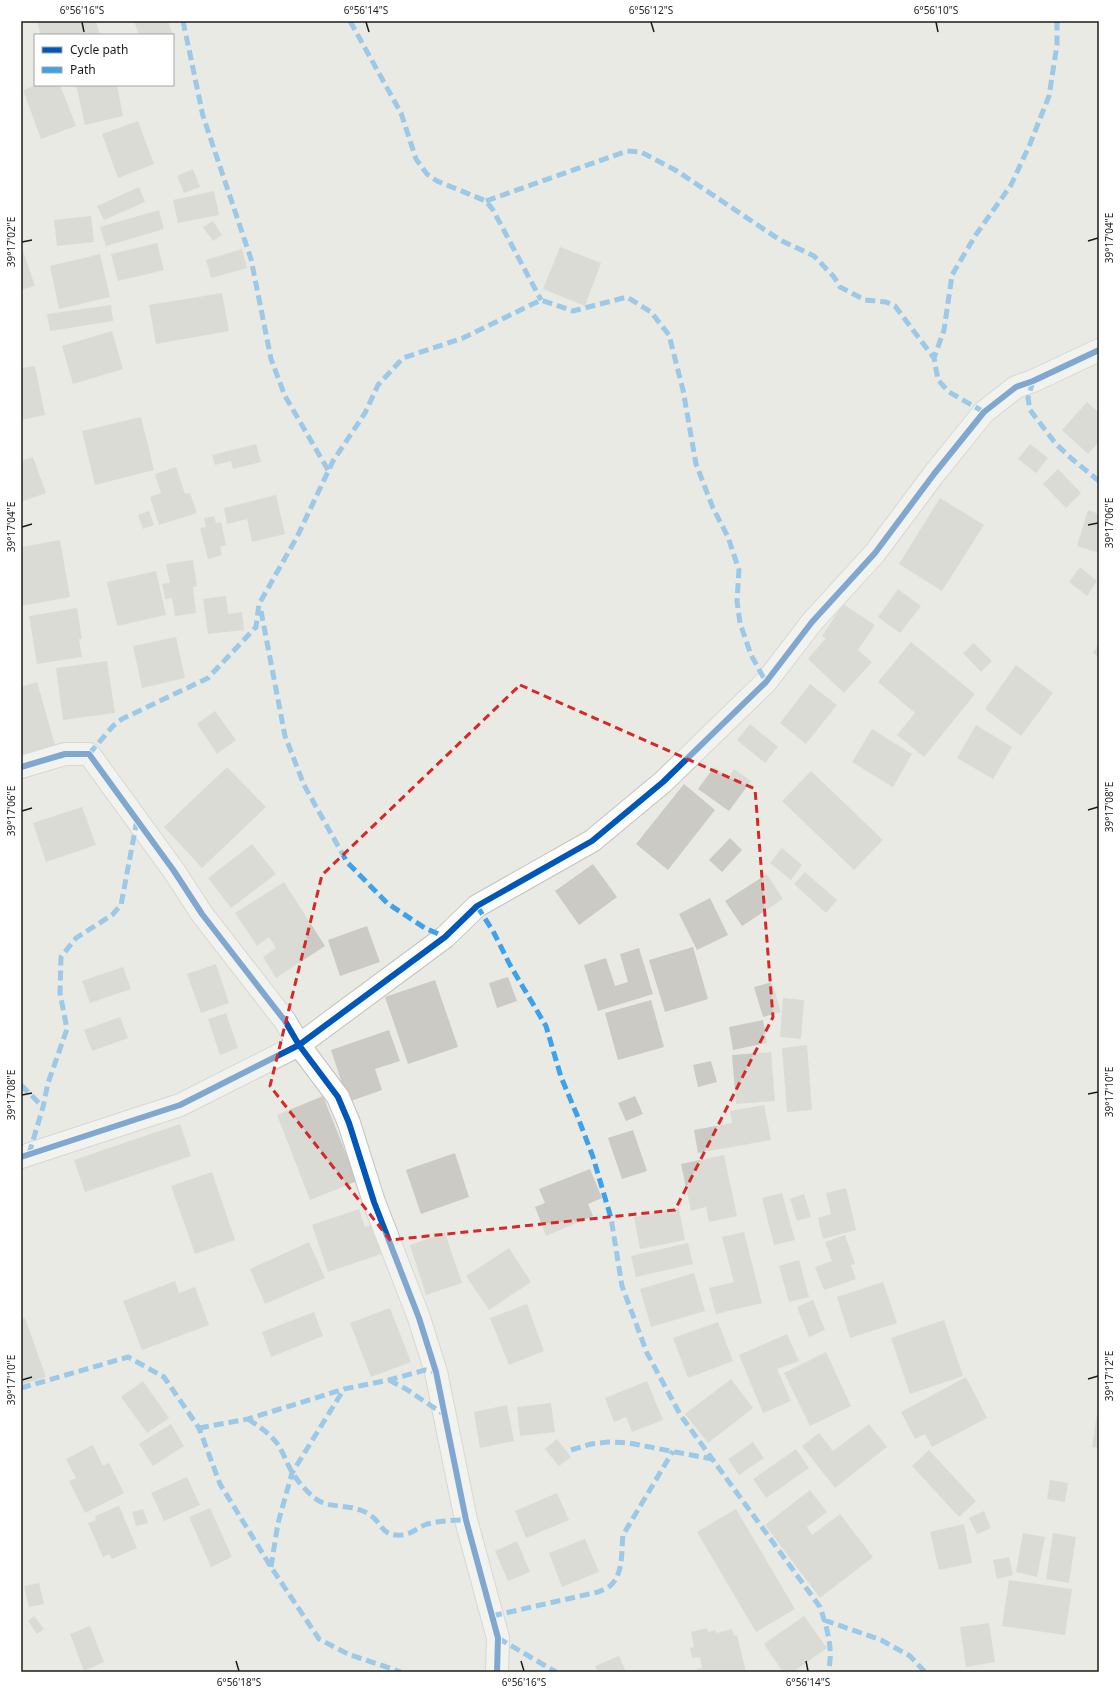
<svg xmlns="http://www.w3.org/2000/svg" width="1120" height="1693" viewBox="0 0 1120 1693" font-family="'Noto Sans',sans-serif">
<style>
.building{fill:#cbcac5}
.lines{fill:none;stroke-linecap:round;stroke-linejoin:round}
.minor-casing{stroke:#c2c2c0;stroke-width:24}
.minor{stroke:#fcfcfb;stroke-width:22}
.quiet{stroke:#3da2ea;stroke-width:5;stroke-dasharray:10 5;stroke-linecap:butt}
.cycleway-casing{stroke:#fff;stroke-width:8}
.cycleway{stroke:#0057b8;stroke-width:6}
.marked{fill:none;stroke:#d62828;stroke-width:3;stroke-dasharray:8 5;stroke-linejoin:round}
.ticks{fill:none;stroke:#1b1b1b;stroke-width:1.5}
.neatline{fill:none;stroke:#1b1b1b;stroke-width:1.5}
.ticks-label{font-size:10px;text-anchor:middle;fill:#1b1b1b}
</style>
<rect width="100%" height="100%" fill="#eaeae4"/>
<!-- building -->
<path class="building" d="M41,21H96L100,35H41L37,22Z
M134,21H168L173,35H139Z
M37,85H60L76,126L41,139L23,90Z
M76,85H117L123,116L85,125Z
M138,121L154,164L118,178L102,134Z
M193,169L200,187L184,193L177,176Z
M139,187L145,202L104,220L97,206Z
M214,191L219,215L178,223L173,200Z
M159,210L164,229L106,246L100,227Z
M91,216L94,242L57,246L54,220Z
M213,221L222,235L213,241L203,227Z
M157,243L164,270L118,281L111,254Z
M21,245L35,286L21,290Z
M560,247L601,263L585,306L543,289Z
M242,249L247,268L211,278L206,260Z
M100,254L110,297L59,309L50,266Z
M222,293L229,331L156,344L149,305Z
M111,305L113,321L50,331L47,314Z
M112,331L123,369L73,384L62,346Z
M35,366L45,415L21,420V368Z
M1087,402L1099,413V442L1088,454L1062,430Z
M141,417L154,470L95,485L82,431Z
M256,444L261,462L233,469L231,461L215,465L212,455Z
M1030,444L1048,458L1036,473L1018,459Z
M33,457L46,493L21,502V461Z
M176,467L185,494L190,493L197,513L159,525L150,497L161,493L155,474Z
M1058,469L1081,493L1066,508L1043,484Z
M276,495L285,534L252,542L247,519L227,524L224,508Z
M940,498L984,525L942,591L899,564Z
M1088,510L1099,514V553L1077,546Z
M149,511L154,525L143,529L138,515Z
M214,516L216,523L221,522L226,545L220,547L222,555L208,559L200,528L206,527L204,518Z
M60,540L70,597L21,606V547Z
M193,560L197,586L193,587L196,613L175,616L172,598L165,599L162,584L170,583L166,564Z
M1080,567L1097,581L1087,596L1069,582Z
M156,571L166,615L117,626L107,582Z
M898,589L921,606L900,633L878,617Z
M226,596L228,614L242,612L244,630L208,634L203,599Z
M843,604L875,625L858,650L872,662L844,693L808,659L826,638L822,636Z
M77,608L82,639H79L82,657L37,664L29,616Z
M176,637L185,678L142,688L133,646Z
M911,642L975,694L924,757L897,735L915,713L878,682Z
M974,643L992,661L981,672L963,653Z
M1099,643V657L1093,653Z
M107,661L115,713L63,720L56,668Z
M1016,665L1053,693L1021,736L985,709Z
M37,682L57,752L21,763V687Z
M810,684L837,705L806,744L780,723Z
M215,711L236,740L217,754L197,724Z
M750,724L778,747L765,763L737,740Z
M976,725L1012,747L993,779L957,758Z
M872,729L912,754L893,787L852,762Z
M227,767L266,807L202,868L164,827Z
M714,767L729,777L734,769L751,781L729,811L698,789Z
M811,771L883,840L854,870L782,801Z
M684,784L715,810L668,870L636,844Z
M82,807L96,845L46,862L33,823Z
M730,838L742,850L722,872L709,860Z
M252,844L276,874L231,908L208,878Z
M782,848L802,865L791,880L770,863Z
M593,864L617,897L579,925L555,891Z
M805,872L837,900L826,913L794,884Z
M767,874L783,899L742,926L725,901Z
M284,882L325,946L276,978L263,957L276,948L269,937L257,946L235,913Z
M710,898L728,935L697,950L679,914Z
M367,926L380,962L340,976L328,940Z
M693,947L708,999L665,1012L649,960Z
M639,948L653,994L598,1011L584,965L606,958L615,986L628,982L620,954Z
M216,964L229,1003L201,1013L187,974Z
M123,967L131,989L90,1003L82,981Z
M508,977L517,1001L497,1008L489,983Z
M435,980L458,1047L408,1064L385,997Z
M772,982L781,1012L763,1017L754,987Z
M783,998L804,1000L801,1039L780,1037Z
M651,1000L664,1047L618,1060L605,1013Z
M226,1013L238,1048L220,1055L208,1019Z
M120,1017L128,1038L92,1051L84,1030Z
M763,1020L767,1043L733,1050L729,1027Z
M389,1030L400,1061L375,1069L382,1090L348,1102L331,1050Z
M807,1045L812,1110L787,1112L782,1048Z
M771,1052L775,1101L736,1104L732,1055Z
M711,1061L717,1082L698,1087L693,1065Z
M323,1096L357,1181L310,1200L277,1115Z
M635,1096L643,1114L626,1121L618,1103Z
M764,1105L771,1140L698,1153L694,1130L732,1123L730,1111Z
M180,1124L191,1156L85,1192L74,1160Z
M633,1130L647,1171L622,1179L608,1138Z
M455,1153L469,1197L421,1214L406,1170Z
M724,1155L737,1216L709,1222L706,1207L691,1211L681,1164Z
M590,1169L602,1198L588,1204L593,1216L546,1236L535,1207L545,1203L539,1189Z
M212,1172L235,1240L195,1254L171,1186Z
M846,1188L856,1230L823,1239L818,1218L831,1214L826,1193Z
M782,1193L795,1240L774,1245L762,1198Z
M804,1194L811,1217L797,1221L790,1199Z
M679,1208L685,1240L640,1249L634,1217Z
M359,1209L365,1227L377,1223L387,1252L328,1272L312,1225Z
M744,1232L762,1303L716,1314L709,1288L734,1282L722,1237Z
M445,1233L462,1283L426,1295L410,1245Z
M845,1235L855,1264L851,1265L856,1279L824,1290L815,1267L832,1261L825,1242Z
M309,1242L325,1278L265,1304L250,1269Z
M688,1243L693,1264L636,1277L631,1256Z
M509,1248L531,1282L489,1310L466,1276Z
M799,1260L809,1297L789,1302L779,1266Z
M694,1273L705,1311L651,1327L640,1289Z
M175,1281L179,1293L195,1287L209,1325L142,1350L123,1301Z
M883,1282L897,1323L850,1338L837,1297Z
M813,1300L825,1330L809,1337L797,1307Z
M527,1304L544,1351L509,1365L490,1318Z
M390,1308L411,1362L371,1377L350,1323Z
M314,1312L323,1336L271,1357L262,1332Z
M25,1318L46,1377L21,1385V1319Z
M944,1320L963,1376L910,1394L891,1338Z
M718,1322L733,1361L688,1378L673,1338Z
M787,1334L799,1361L777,1369L791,1401L763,1413L739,1355Z
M826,1352L851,1406L810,1426L784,1373Z
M966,1377L987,1418L932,1447L925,1434L915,1439L901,1412Z
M731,1379L753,1408L708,1443L685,1414Z
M143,1381L169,1418L147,1433L121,1397Z
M647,1381L663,1420L632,1432L626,1417L614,1422L605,1398Z
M551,1403L555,1432L520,1436L517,1407Z
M507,1405L514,1441L480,1448L474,1412Z
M1098,1407H1099V1448L1092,1447Z
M171,1424L184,1446L153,1466L139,1444Z
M869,1424L887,1447L835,1488L802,1446L819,1433L833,1451Z
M557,1439L571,1457L559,1466L545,1449Z
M753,1442L764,1458L739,1475L728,1459Z
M93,1445L103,1466L109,1463L124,1493L85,1513L69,1481L76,1478L66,1459Z
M796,1449L809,1468L766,1498L753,1479Z
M929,1450L976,1501L959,1517L912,1466Z
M187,1477L200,1505L164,1521L151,1493Z
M1050,1480L1068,1483L1065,1502L1047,1499Z
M810,1490L827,1512L807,1527L812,1535L840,1514L873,1557L820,1598L765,1525Z
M557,1493L569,1520L526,1538L515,1511Z
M119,1506L137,1548L112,1559L109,1554L103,1557L88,1523L96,1520L95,1516Z
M210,1508L232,1557L211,1567L189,1517Z
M143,1509L148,1523L136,1526L132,1512Z
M736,1509L795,1609L756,1632L697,1532Z
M984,1511L991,1528L977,1534L969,1518Z
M964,1524L972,1563L939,1570L930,1532Z
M1023,1533L1045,1537L1037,1577L1016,1572Z
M1053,1533L1076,1537L1069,1583L1046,1579Z
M585,1539L599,1572L562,1587L549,1553Z
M517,1541L530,1572L508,1581L495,1551Z
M1009,1557L1013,1575L997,1579L993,1560Z
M1009,1580L1072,1589L1065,1635L1002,1626Z
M39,1583L44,1604L29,1607L24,1586Z
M34,1616L44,1629L37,1634L28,1621Z
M804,1616L827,1648L793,1672H783L764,1644Z
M989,1623L995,1662L966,1667L960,1627Z
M90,1626L104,1662L84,1671L70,1634Z
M707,1628L708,1632L716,1630V1633L732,1629L734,1636L737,1635L746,1672H698L697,1669L702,1668L700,1657L692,1658L690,1648L694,1647L691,1632Z
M619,1656L626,1672H598L595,1666Z"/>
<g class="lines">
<!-- minor casing -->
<g class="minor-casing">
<path id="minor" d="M21,767L65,754H89L174,871L202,914L285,1021L299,1045L338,1097L349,1123L374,1202L419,1318L436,1372L466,1520L498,1638L497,1672
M21,1157L180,1105L299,1045L445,937L477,906L592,841L663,782L766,682L812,622L875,553L934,474L984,412L1016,387L1033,381L1099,350"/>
</g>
<!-- minor -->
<use href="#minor" class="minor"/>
<!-- quiet -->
<path class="quiet" d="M183,21L203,116L251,259L271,359L285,396L328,470
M350,21L401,113L416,159L427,174L437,181L486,201L493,210L541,300
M486,201L627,151L641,152L677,171L780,240L814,256L834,277L840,287L865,300L886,302L895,306L934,358
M1033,381L1028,398L1030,410L1056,444L1072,459L1099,481
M984,412L949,392L938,380L934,358L944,330L952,275L975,236L1011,185L1030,144L1049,96L1057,45V21
M261,611L285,736L304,785L347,862L387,903L425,928L445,937
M89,754L113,726L122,719L208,678L256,627L259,604L297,537L333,461L365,413L378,385L403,358L463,338L541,300L573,311L627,297L651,312L669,335L683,390L696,464L713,508L728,537L739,570L737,601L740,623L751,655L766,682
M477,906L493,931L510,965L546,1026L561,1077L577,1115L593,1157L611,1218L622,1286L647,1353L681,1416L820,1607C827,1628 834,1650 828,1672
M21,1085L43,1107
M29,1154L43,1107L48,1083L67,1029L60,993L61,957L76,938L112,915L121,905L137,820
M389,1380L406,1389L445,1415
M21,1388L128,1357L164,1377L199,1428L220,1484L271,1567L319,1639L348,1654L401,1672
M248,1419C258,1426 268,1432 276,1442C283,1451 286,1462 292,1472C297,1481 308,1493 316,1499C330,1510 352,1502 370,1515C383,1523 381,1537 402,1535C411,1535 418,1527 427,1524C440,1521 453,1520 466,1520
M199,1428L248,1419L344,1389L389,1380L425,1370L436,1372
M571,1450L591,1444L608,1442L629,1443L712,1459
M271,1567L278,1523L292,1473L344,1389
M492,1616L598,1592C602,1590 609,1588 612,1584C624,1571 621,1550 623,1535L673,1451
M824,1620L881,1640L910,1656L925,1672
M498,1638L556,1672"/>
<!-- cycleway casing -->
<g class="cycleway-casing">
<path id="cycleway" d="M21,767L65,754H89L174,871L202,914L285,1021L299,1045L338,1097L349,1123L374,1202L419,1318L436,1372L466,1520L498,1638L497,1672
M21,1157L180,1105L299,1045L445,937L477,906L592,841L663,782L766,682L812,622L875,553L934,474L984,412L1016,387L1033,381L1099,350"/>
</g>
<!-- cycleway -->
<use href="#cycleway" class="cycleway"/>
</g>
<!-- marked area -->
<path d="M0 0H1120V1693H0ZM520,685L755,789L773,1017L675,1210L390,1240L270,1086L322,875Z" fill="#eaeae4" fill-opacity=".55" fill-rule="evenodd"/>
<path class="marked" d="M520,685L755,789L773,1017L675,1210L390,1240L270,1086L322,875Z"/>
<!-- ticks -->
<path class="ticks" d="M82,22L84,32M366,22L369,32M651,22L654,32M936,22L938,32M1088,241L1098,238M22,242L32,240M1088,525L1098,523M22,527L32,524M1088,810L1098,807M22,811L32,808M1088,1094L1098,1092M22,1095L32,1093M1088,1379L1098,1376M22,1380L32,1377M236,1661L239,1671M521,1661L524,1671M806,1661L808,1671"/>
<!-- border -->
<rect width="1120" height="1693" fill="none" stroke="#ffffff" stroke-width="44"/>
<!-- legend -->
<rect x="34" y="34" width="140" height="52" fill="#ffffff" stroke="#a4a4a4"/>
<rect x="42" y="47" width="20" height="6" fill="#0057b8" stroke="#a4a4a4"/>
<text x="70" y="54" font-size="12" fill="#1b1b1b">Cycle path</text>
<rect x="42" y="67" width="20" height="6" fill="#3da2ea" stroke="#a4a4a4"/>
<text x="70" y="74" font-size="12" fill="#1b1b1b">Path</text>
<rect x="22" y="22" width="1076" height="1649" class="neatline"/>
<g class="ticks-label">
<text x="82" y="14">6°56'16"S</text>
<text x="366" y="14">6°56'14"S</text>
<text x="651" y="14">6°56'12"S</text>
<text x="936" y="14">6°56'10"S</text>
<text transform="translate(1109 238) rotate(-90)" y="4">39°17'04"E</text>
<text transform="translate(11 242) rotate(-90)" y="4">39°17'02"E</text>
<text transform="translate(1109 523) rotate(-90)" y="4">39°17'06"E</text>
<text transform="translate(11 527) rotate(-90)" y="4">39°17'04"E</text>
<text transform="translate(1109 807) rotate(-90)" y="4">39°17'08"E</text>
<text transform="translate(11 811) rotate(-90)" y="4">39°17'06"E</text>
<text transform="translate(1109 1092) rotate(-90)" y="4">39°17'10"E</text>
<text transform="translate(11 1095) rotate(-90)" y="4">39°17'08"E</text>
<text transform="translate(1109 1376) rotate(-90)" y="4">39°17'12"E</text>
<text transform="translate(11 1380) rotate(-90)" y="4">39°17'10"E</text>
<text x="239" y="1686">6°56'18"S</text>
<text x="524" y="1686">6°56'16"S</text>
<text x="808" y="1686">6°56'14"S</text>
</g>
</svg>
